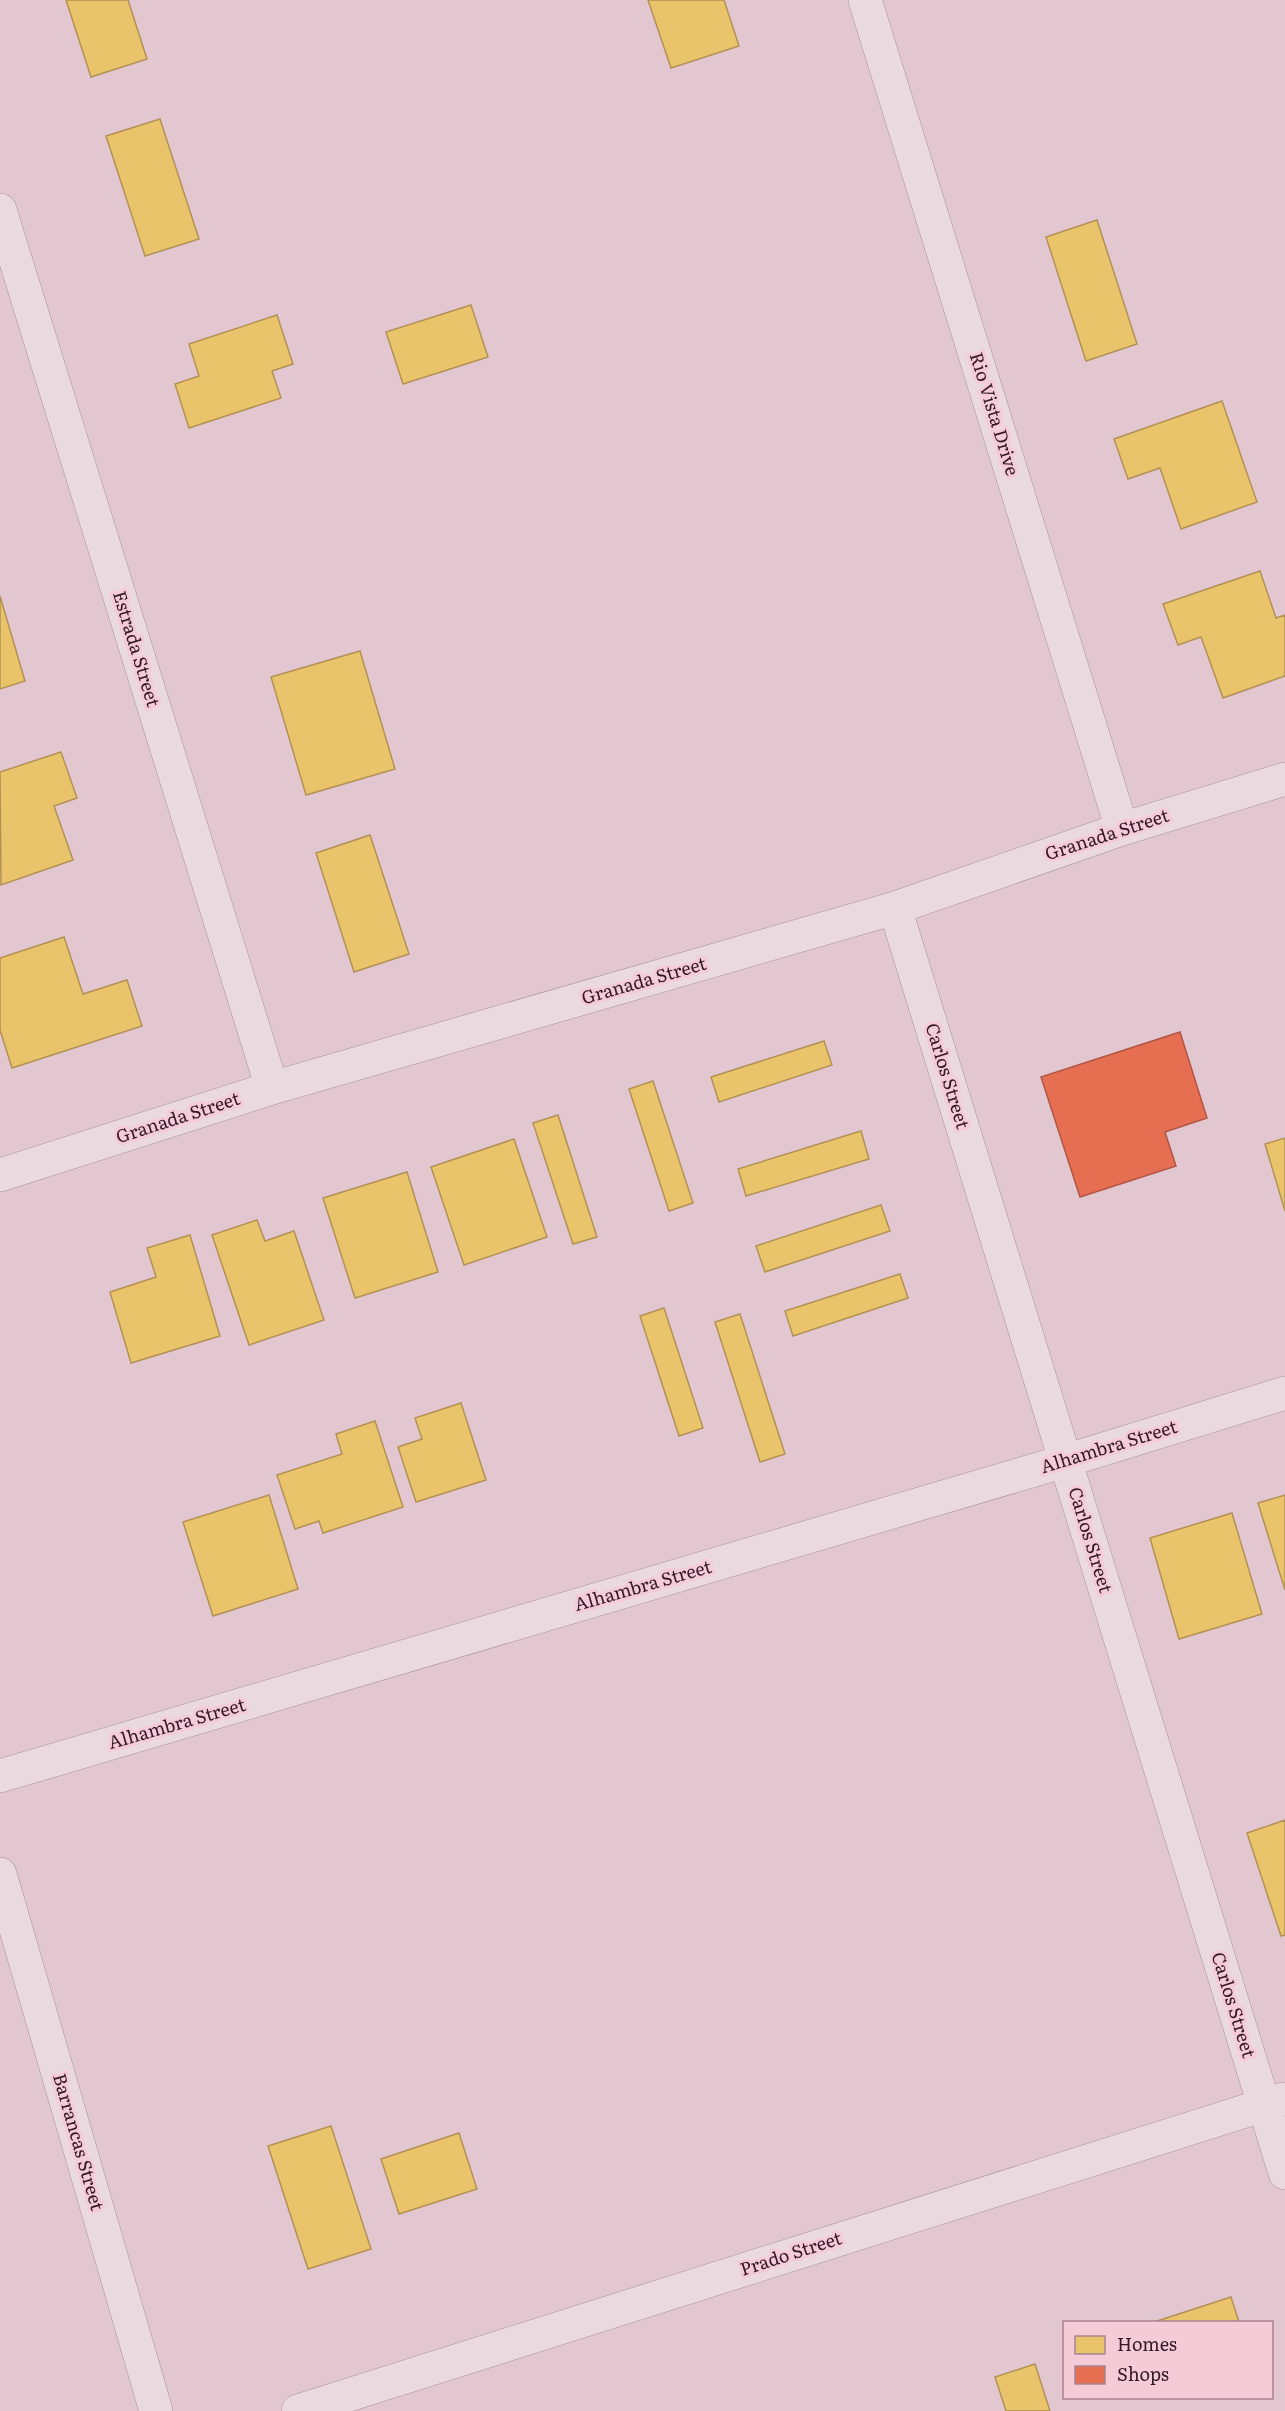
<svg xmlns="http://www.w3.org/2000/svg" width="1285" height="2411" viewBox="0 0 1285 2411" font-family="Literata,serif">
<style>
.homes{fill:#e9c46a;stroke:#b39156;stroke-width:1.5}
.shops{fill:#e76f51;stroke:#b15645;stroke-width:1.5}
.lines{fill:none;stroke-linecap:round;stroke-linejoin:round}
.minor-casing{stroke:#a6919a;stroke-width:34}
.minor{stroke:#ead9de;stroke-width:33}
.labels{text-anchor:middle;stroke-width:6;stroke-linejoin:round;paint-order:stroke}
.street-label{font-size:18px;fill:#341a28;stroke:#f5cbd8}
</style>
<rect width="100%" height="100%" fill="#e2c7d0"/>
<!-- homes -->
<path class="homes" d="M66,0H128L147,59L91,77Z
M648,0H724L739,46L671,68Z
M160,119L199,239L145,256L106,136Z
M1097,220L1137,344L1086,361L1046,237Z
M471,305L488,357L403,384L386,332Z
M277,315L293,364L272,371L281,398L189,428L175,384L199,376L189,344Z
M1222,401L1257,502L1181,529L1160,468L1128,479L1114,439Z
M1260,571L1276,618L1285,615V676L1223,698L1201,637L1178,645L1163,604Z
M0,596L25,681L0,689Z
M360,651L395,769L306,795L271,677Z
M61,752L77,798L54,806L73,860L1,885L0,772Z
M370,835L409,954L354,972L316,853Z
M64,937L83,994L127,980L142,1026L12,1068L0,1030V958Z
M824,1041L832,1065L719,1102L711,1077Z
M653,1081L693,1203L669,1211L629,1089Z
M558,1115L597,1237L573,1244L533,1123Z
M861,1131L869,1159L746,1196L738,1169Z
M1285,1138V1211L1265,1144Z
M514,1139L547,1237L464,1265L431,1167Z
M407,1172L438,1272L355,1298L323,1198Z
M881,1205L890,1231L765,1272L756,1246Z
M257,1220L265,1241L294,1231L324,1320L249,1345L212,1235Z
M190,1235L220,1336L131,1363L110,1292L156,1277L147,1248Z
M900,1274L908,1298L793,1336L785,1311Z
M664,1308L703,1428L679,1436L640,1316Z
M740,1314L785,1454L760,1462L715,1322Z
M461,1403L486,1480L416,1502L398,1447L422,1439L415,1418Z
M375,1421L403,1507L323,1533L319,1521L295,1529L277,1475L342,1454L336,1434Z
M269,1495L298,1589L213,1616L183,1522Z
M1285,1495V1590L1258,1503Z
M1232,1513L1262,1614L1179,1639L1150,1538Z
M1285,1820V1935L1281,1936L1247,1833Z
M331,2126L371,2249L308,2269L268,2146Z
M459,2133L477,2189L399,2214L381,2159Z
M1231,2297L1239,2322H1154Z
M1035,2364L1050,2411H1006L995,2377Z"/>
<!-- shops -->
<path class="shops" d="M1180,1032L1207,1118L1165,1132L1176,1166L1080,1197L1041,1077Z"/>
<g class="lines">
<!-- minor casing -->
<g class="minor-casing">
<path id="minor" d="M865,0L1122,829
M0,210L272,1088
M895,908L1285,2173
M0,1175L272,1088L895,908L1122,829L1285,779
M0,1776L1065,1461L1285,1393
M0,1874L156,2411
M298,2411L1283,2099"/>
</g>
<!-- minor -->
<use href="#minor" class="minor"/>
</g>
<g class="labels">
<!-- street labels -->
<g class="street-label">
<text transform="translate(994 414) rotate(73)" y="6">Rio Vista Drive</text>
<text transform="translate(136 649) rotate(73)" y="6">Estrada Street</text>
<text transform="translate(1107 835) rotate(-18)" y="6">Granada Street</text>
<text transform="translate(644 981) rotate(-16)" y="6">Granada Street</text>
<text transform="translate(947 1076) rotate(73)" y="6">Carlos Street</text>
<text transform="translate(178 1118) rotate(-18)" y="6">Granada Street</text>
<text transform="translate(1109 1447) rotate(-17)" y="6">Alhambra Street</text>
<text transform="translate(1090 1540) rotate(73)" y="6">Carlos Street</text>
<text transform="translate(643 1586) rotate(-16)" y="6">Alhambra Street</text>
<text transform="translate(177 1724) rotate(-16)" y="6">Alhambra Street</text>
<text transform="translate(1233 2005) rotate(73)" y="6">Carlos Street</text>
<text transform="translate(78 2142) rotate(74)" y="6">Barrancas Street</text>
<text transform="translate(791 2254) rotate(-18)" y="6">Prado Street</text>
</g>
</g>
<!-- legend -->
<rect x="1063" y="2321" width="210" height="78" fill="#f5cbd8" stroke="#a88492" stroke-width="1.5"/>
<rect x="1075" y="2336" width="30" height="18" fill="#e9c46a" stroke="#a88492" stroke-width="1.5"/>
<text x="1117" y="2351" font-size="18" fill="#341a28">Homes</text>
<rect x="1075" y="2366" width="30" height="18" fill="#e76f51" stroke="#a88492" stroke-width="1.5"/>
<text x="1117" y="2381" font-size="18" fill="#341a28">Shops</text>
</svg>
